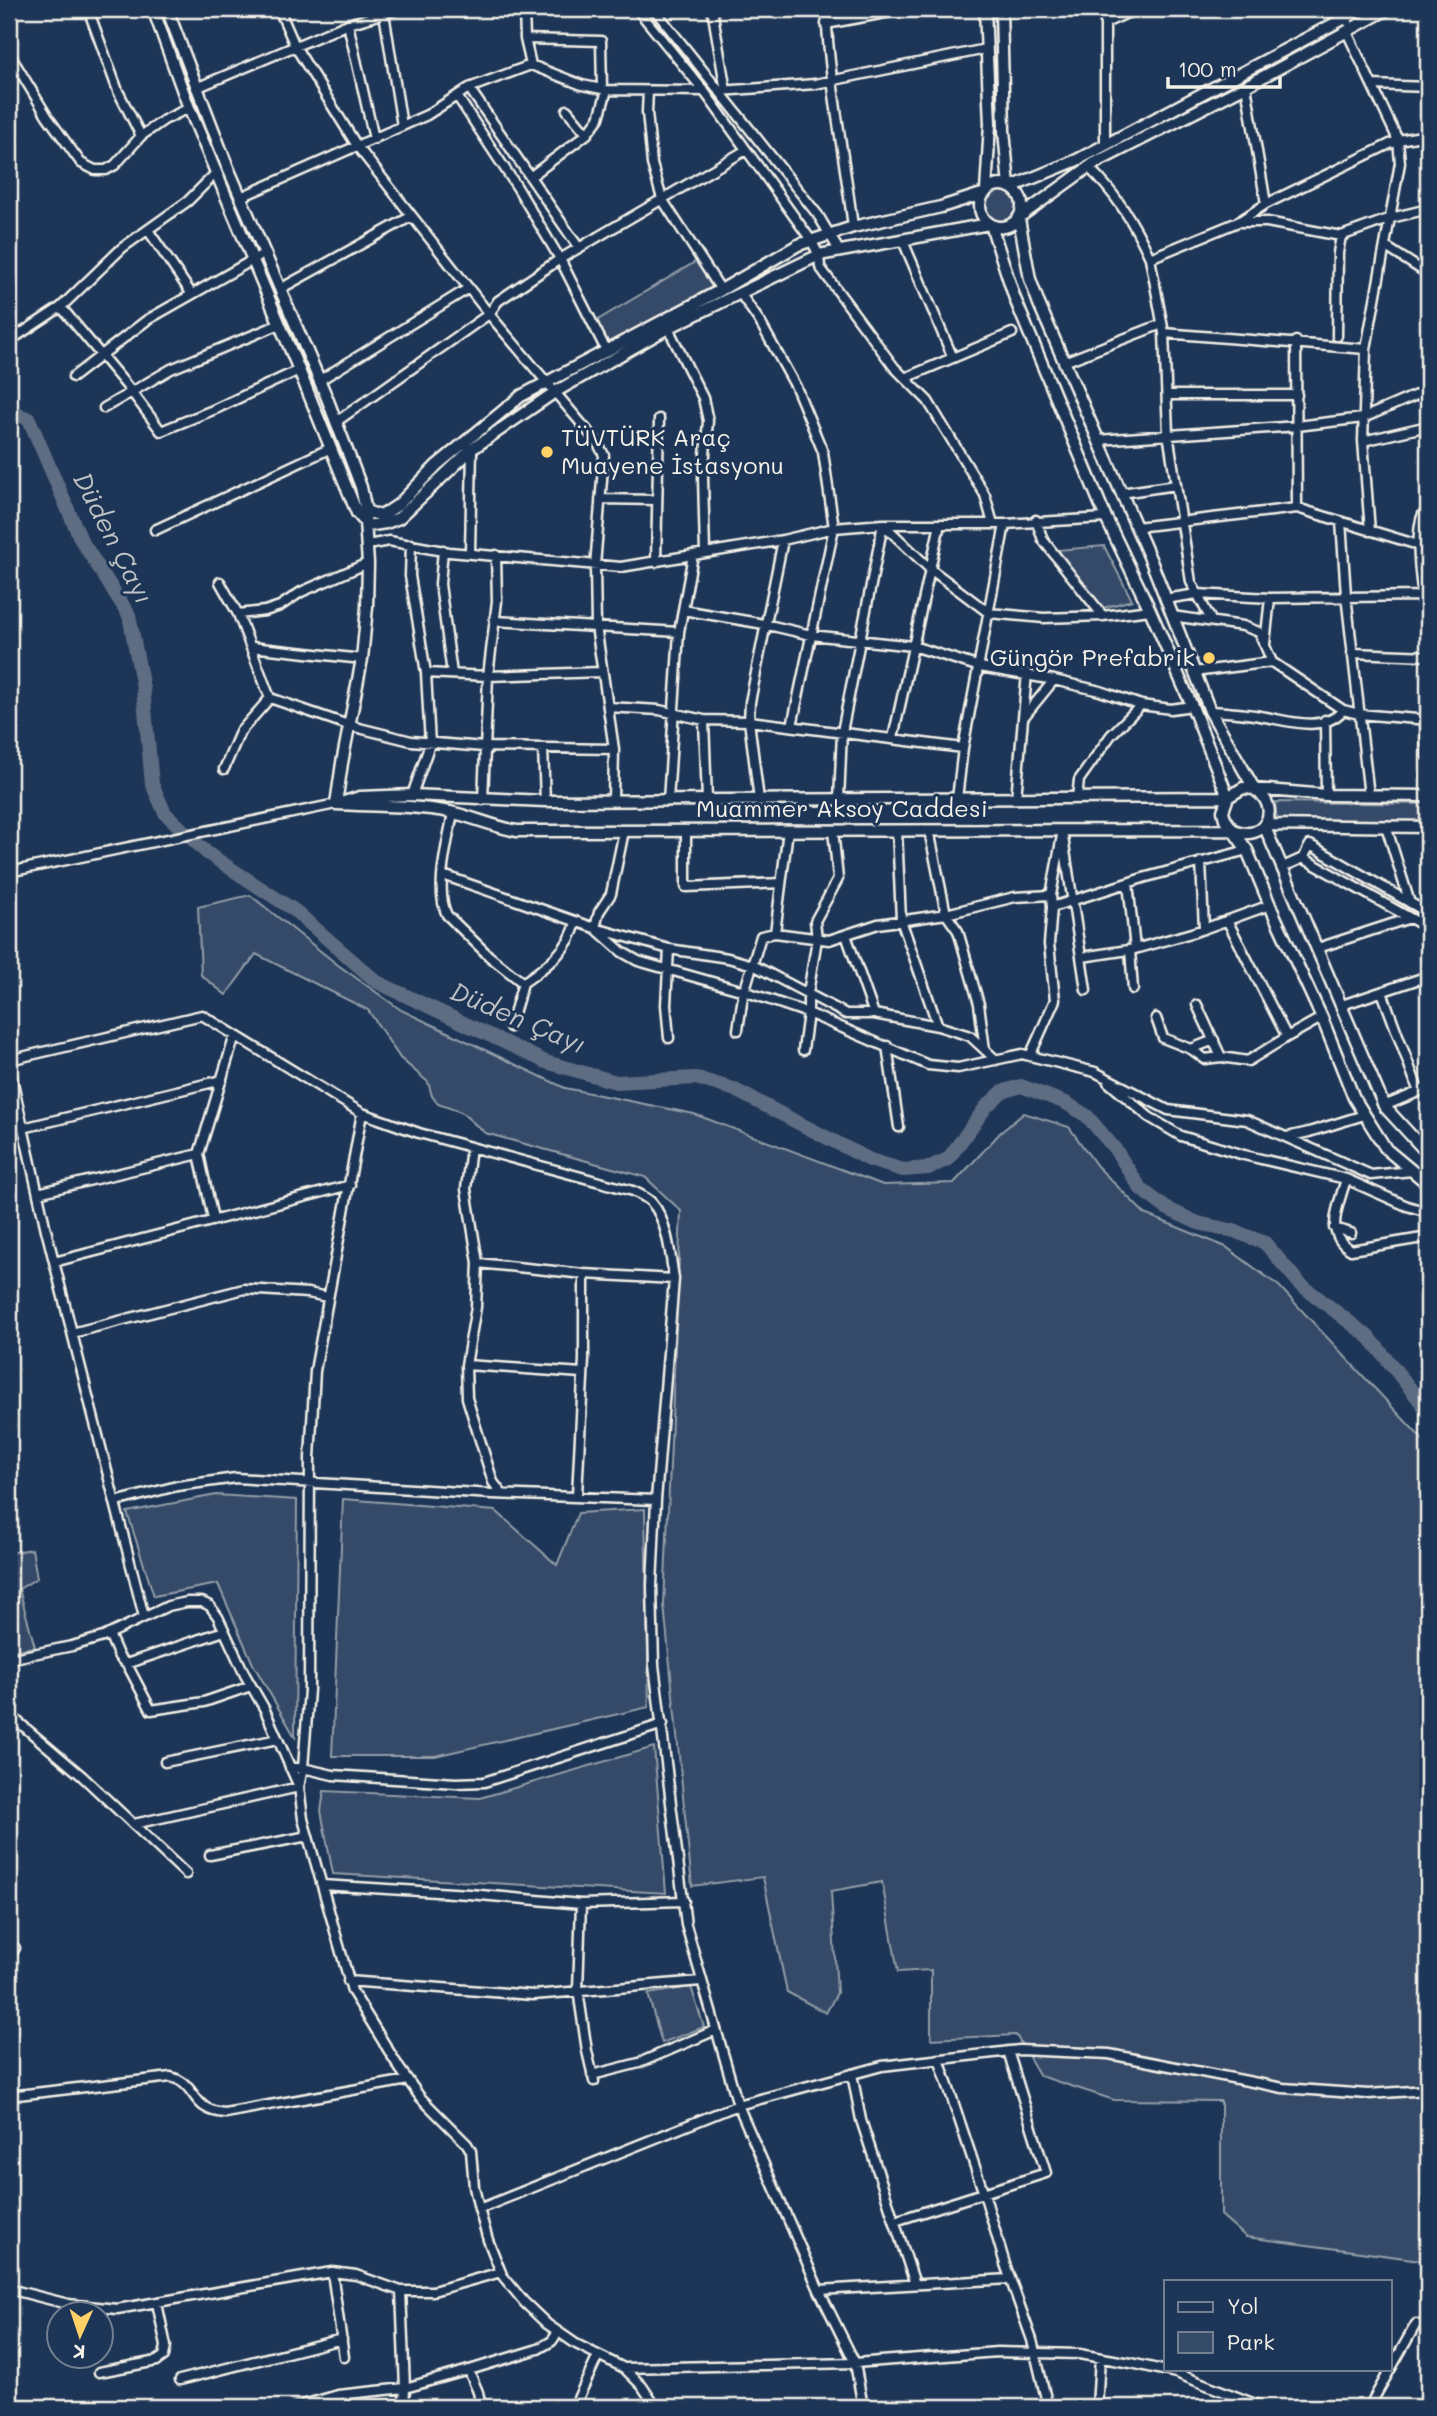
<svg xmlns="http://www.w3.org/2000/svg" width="1437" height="2416" viewBox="0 0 1437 2416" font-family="Mali,sans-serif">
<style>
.green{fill:#354a67;stroke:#949ea8;stroke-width:2}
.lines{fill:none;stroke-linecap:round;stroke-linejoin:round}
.river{stroke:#5e6d82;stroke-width:14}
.minor-casing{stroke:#f4f1e8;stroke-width:13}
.major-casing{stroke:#f4f1e8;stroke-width:15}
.minor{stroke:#1d3557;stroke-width:8}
.major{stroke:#1d3557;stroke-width:10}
.poi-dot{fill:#ffd166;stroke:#1d3557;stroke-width:2.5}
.labels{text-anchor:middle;stroke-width:6;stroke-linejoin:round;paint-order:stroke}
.poi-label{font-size:24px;fill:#f4f1e8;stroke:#1d3557;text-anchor:start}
.street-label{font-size:24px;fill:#f4f1e8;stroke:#1d3557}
.water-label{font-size:26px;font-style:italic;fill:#c0c3c4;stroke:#1d3557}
</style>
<rect width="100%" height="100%" fill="#1d3557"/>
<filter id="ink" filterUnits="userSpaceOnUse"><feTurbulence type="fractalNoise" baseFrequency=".0143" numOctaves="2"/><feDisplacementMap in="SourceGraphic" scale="14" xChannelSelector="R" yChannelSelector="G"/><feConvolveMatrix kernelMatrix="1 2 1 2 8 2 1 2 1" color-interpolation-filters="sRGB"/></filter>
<g filter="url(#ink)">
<!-- green -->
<path class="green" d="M986 206a15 15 0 1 1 30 0a15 15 0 1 1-30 0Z
M697,261L712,287L609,343L596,321Z
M1104,546L1132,600L1103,608L1057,550Z
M1275,802L1428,804V821H1277Z
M250,895L338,965L401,1010L565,1088L694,1114L883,1185L954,1183L1000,1133L1024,1113L1069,1127L1097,1166L1145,1214L1226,1247L1279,1286L1424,1441L1428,1452V2261L1246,2237L1221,2215V2101L1114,2100L1040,2076L1016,2035L931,2039V1970L898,1972L882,1882L831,1891L837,1993L826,2013L787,1992L763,1877L692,1886L664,1605L681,1211L645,1177L485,1133L461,1112L438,1104L432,1096L428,1082L400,1058L368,1010L256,954L226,995L201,975L198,907Z
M216,1495L297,1500L295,1737L253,1664L218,1584L154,1596L127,1512Z
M343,1499L496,1511L557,1565L578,1513L645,1509L649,1707L435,1756H332Z
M32,1549L37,1578L19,1589L35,1647L9,1651V1553Z
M654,1747L666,1893L333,1874L321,1811L324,1791L480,1798Z
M691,1987L704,2027L662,2043L648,1994Z"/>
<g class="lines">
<!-- river -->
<path class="river" d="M9,411L29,419L81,540L129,615L143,688L152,784L165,813L207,853L294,910L377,982L546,1062L616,1082L696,1078L733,1089L870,1160L903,1170L928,1168L948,1159L986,1107L1002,1092L1021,1086L1066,1103L1087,1116L1115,1149L1141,1189L1166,1208L1198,1223L1234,1231L1265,1243L1300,1284L1370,1338L1428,1411"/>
<!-- minor casing -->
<g class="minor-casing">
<path id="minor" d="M88,9L118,91L141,136
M279,9L295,46L357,146L489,314L597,442L604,455L595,566L596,626L614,749L613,801
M524,9L525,39L531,65
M637,9L704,91L811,240L819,255L820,267L834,286L894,367L928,401L985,495L993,524
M654,9L818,215L840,252
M712,9L726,91
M826,9C829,82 844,154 853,227
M1328,9L1342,15L1348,22
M384,13L402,126
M1105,23L1136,9
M348,24L374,139
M826,24L907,9
M1347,32L1398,140L1400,163L1366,349L1363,441L1370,531
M525,39L601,41L602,88
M9,53L47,116L81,163L95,170H106L115,165L141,136L164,120L189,108
M1372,85L1428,87
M1246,86L1266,204
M196,88L348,24L399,9
M469,88L579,248
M648,91L647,112L652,164L662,199L721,290
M720,91L815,84L986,49
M457,96L517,187L560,259L606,350
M567,110L587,134
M1105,145V9
M1088,167C1115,192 1135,224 1150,258L1238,222H1267L1341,236L1391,218L1428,209
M530,177L587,134L599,118L607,90
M241,197L427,115L469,88L531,65L582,85L607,90L704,91
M1238,222L1266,204L1398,140L1428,135
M148,230L191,293
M903,241L953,358
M1386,247L1428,274
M1150,258L1164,333L1168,433L1191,582L1211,620
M280,289L412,216
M740,293L760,322L796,387L823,452L834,528L792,726
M61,307L131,391L161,431L213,410L299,370
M668,328L703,398L708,421L703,477L705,553
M1164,333L1366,349
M17,336L61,307L122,248L188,201L216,173
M1337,336L1338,253L1341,236
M1064,362L1162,324
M73,377L147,320L265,253
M905,378L1012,333
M320,380L469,288
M1167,395H1297
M104,408L171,369L280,324
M336,422L489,314L498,301L560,259L746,150
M1098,440L1297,426L1363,418L1428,390
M1363,441L1428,426
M1121,493L1176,485
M600,499L657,500
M1297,508L1428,548
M1428,513L1423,514C1412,537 1424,604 1428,630
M1036,520L1043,540L1103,616
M1341,521L1346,595L1369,796
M1136,527L1297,508L1296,341
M155,530L331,448
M411,544L410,576L426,673L430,744L412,795
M368,545L389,541L449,552L621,567L783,540L834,528L883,524L929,568L989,613L1044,618L1103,616L1150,610
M443,550L440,584L452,674
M470,553L472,449
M656,562L659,419
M220,582L238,614L270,698
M1165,599L1197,594L1270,598L1422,596
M683,610L764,624L811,635L913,646L980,667L1054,680L1100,691L1141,705L1171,709L1192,706
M238,614L265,611L280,606L301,592L368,563
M1172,616L1243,626L1259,632L1272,662L1343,710L1359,714L1428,720
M495,621L679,632
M1265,644L1270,598
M251,647L362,659
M1352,653L1428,656
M1194,672L1272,662
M426,673L488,676L601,672
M608,707L659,710L704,720L749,721L963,748
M1210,711C1227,712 1244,713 1260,716C1285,720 1323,734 1343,710
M1023,718L1027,673
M704,720L707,800
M1325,720L1326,795
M1426,720L1427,756
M893,738L940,524
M543,748L545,801
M224,769L240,732L270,698L351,726L411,741L484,747L614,749
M1077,798L1079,780L1111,735L1141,705
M957,799L963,748L1005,524
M1016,799L1023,718L1054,680
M483,800L488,676L497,601L496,555
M759,800L749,721L750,702L783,540
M839,800L842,732L883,524H1005L1106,518
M668,801L679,632L693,555
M453,813C448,841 434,890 447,915L489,956L523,983C545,967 570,950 576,922
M1386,826L1410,903
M897,830L901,920L938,1026
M929,830L946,914L958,931L979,1004L985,1050
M1063,830L1051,895L1052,907L1143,878L1247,850
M624,831L611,894L599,912L595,928L622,952L638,961L744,991L808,1013L928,1065L958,1068L1022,1054L1095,1072L1168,1110L1247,1120L1371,1175L1412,1171
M686,831V887L781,883
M1063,837L1086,990
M1303,858L1428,928
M1201,862L1204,929
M1283,867L1303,858L1310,845L1428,913
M9,872L336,804
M443,875L595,928L669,949L728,958L753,965L846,1014H874L938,1026L970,1036L996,1060
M1128,883L1135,949L1195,932L1270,905
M1227,920L1287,1037L1321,1018
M775,933L788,830
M846,935L874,1014
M1318,948L1410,918
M1130,950L1133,989
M1082,957L1135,949
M1382,992L1419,1092
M1197,1005L1221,1057L1248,1061L1287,1037
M1342,1005L1428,976
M1156,1018L1163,1038L1191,1049L1205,1059L1221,1057
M510,1027L523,983
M738,1030L743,996L761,936L775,933L829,940L878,924L946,914L1015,897L1051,895
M669,1038L666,1005L669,949
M887,1046L899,1127
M1191,1049L1214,1040
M803,1050L808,1013V993L817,939L815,921L838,879L833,830
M1030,1056L1055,1000L1049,944L1052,907
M9,1060L202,1015L362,1113L419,1133L633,1191C639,1194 648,1198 652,1203C667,1219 671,1258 674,1279L656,1500L652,1586L654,1665L686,1925L738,2105L479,2209
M9,1065L46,1230L144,1617
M1108,1082L1149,1117L1181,1136L1244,1155L1346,1179L1407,1206L1428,1212
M1384,1106L1428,1088
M23,1128L222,1080
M1287,1137L1309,1132L1364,1115
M471,1147L466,1189L478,1263L476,1307L466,1365L467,1398L493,1482L502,1494
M199,1154L213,1219
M1346,1179C1339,1205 1323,1234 1351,1250L1428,1237
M38,1193L199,1154L235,1035
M1334,1228L1351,1233
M54,1262L350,1185
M478,1263L584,1274L674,1279
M72,1333L244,1289L308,1293L327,1297
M466,1365L582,1373
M577,1495L584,1359V1274
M115,1502L177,1486L236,1478L492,1494L656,1500
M109,1634L119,1657L128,1666L151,1710L204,1702L251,1686
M9,1659L72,1646L103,1637L168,1606L187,1602H202L210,1606L218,1617L245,1675L264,1708L299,1787L303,1819L352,1991L400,2069L420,2097L467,2144L471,2151L474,2187L479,2209L488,2240L502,2275L524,2302L547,2324L576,2344L624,2368L642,2386L656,2407
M126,1664L224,1631
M9,1714L82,1776L186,1874
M165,1762L278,1739
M290,1768H303L333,1775L456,1783L484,1782L663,1724
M134,1824L299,1787L303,1768L309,1690L310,1458L315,1371L362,1113
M210,1855L308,1836
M322,1885L469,1894L581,1904L684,1901
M581,1904L578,1990L587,2051L594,2081
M9,1958L15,1948
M348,1981L533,1995L701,1981
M939,2059L986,2200L1005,2264L1032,2340L1048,2407
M852,2074L861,2120L915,2284
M592,2075L639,2063L716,2030
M9,2096L171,2077C198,2084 190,2111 225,2113L408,2080
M895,2221L1046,2173L1008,2051
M332,2272L344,2357
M9,2289L68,2304L117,2309L332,2272L356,2275L401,2291H433L501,2272
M819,2290L1010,2279
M401,2291L405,2388L404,2407
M624,2368L855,2363L997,2352L1079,2354L1131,2363L1176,2373L1263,2407
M469,2371L478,2392L481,2407
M99,2372L157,2361L164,2356L166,2346L157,2303
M180,2380L342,2339
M296,2407L338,2395L405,2388L476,2368L538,2349L552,2341L558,2332
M574,2407L598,2356
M863,2407L855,2363L819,2290L738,2105L882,2066L1019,2050L1109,2054L1283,2088L1368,2094L1428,2090
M1097,2407L1100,2358
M1369,2407L1416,2324"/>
</g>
<!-- major casing -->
<g class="major-casing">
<path id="major" d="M153,9L189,108L299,370L357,513L365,522
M167,9L226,163L327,398L361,487L366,511L365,522L368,563L367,607L362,659L342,763L336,804
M985,9L990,124L986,191
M1001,9L1004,130L1009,187
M980 206a21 21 0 1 1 42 0a21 21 0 1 1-42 0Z
M1011,187L1077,160L1362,9
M1021,216L1093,164L1246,86L1388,9
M991,225L1015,299L1106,518L1150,610L1192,706L1228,797
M366,511L381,516L398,505L437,465L521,396L721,290L798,245L853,227L941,207L985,193
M366,526L386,523L399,518L472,449L555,392L668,328L819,255L989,224
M1428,796L1326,795L1243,788L1228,797L1223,811L1225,819L1247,850L1272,910L1322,1018L1354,1098L1386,1149L1428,1184
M344,802L360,797L412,795L545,801L1228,797
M336,804C374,806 413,805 450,812C473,817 494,827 517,831L1234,830C1264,844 1283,807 1255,790L1210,711L1151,561L1039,304L1030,279L1019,219
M1264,825L1384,1106L1428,1154
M1264,825L1428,827"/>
</g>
<!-- minor -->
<use href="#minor" class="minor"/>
<!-- major -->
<use href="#major" class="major"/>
</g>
</g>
<!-- markers -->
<g class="poi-dot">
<circle cx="547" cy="452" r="7"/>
<circle cx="1209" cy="658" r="7"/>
</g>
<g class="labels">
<!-- poi labels -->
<g class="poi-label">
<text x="561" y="446">TÜVTÜRK Araç<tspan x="561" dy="28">Muayene İstasyonu</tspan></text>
<text x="1195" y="666" text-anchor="end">Güngör Prefabrik</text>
</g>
<!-- street labels -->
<g class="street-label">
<text x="842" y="817">Muammer Aksoy Caddesi</text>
</g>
<!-- water labels -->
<g class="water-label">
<text transform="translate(113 538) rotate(63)" y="9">Düden Çayı</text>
<text transform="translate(518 1018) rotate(23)" y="9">Düden Çayı</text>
</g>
</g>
<!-- margin -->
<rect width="1437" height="2416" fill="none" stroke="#1d3557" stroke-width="35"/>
<rect x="18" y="18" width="1402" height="2381" fill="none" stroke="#f4f1e8" stroke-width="2.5" filter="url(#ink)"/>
<!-- legend -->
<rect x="1164" y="2280" width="228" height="91" fill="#1d3557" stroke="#738091" stroke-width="2"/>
<rect x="1178" y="2302" width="35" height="10" fill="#1d3557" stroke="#738091" stroke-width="2"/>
<text x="1227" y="2314" font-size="21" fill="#f4f1e8">Yol</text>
<rect x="1178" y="2332" width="35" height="21" fill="#354a67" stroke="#738091" stroke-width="2"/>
<text x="1227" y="2350" font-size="21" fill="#f4f1e8">Park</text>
<!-- north arrow -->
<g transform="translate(80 2335) rotate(183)"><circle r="33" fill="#1d3557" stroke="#738091" stroke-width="2"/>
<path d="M0-5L12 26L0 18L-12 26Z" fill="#ffd166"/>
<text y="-10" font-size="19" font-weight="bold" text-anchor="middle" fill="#f4f1e8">K</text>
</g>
<!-- scale -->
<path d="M1168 77v10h112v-10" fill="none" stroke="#f4f1e8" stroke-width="3.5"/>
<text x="1178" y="77" font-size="21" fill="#f4f1e8" stroke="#1d3557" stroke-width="5" paint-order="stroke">100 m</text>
</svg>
